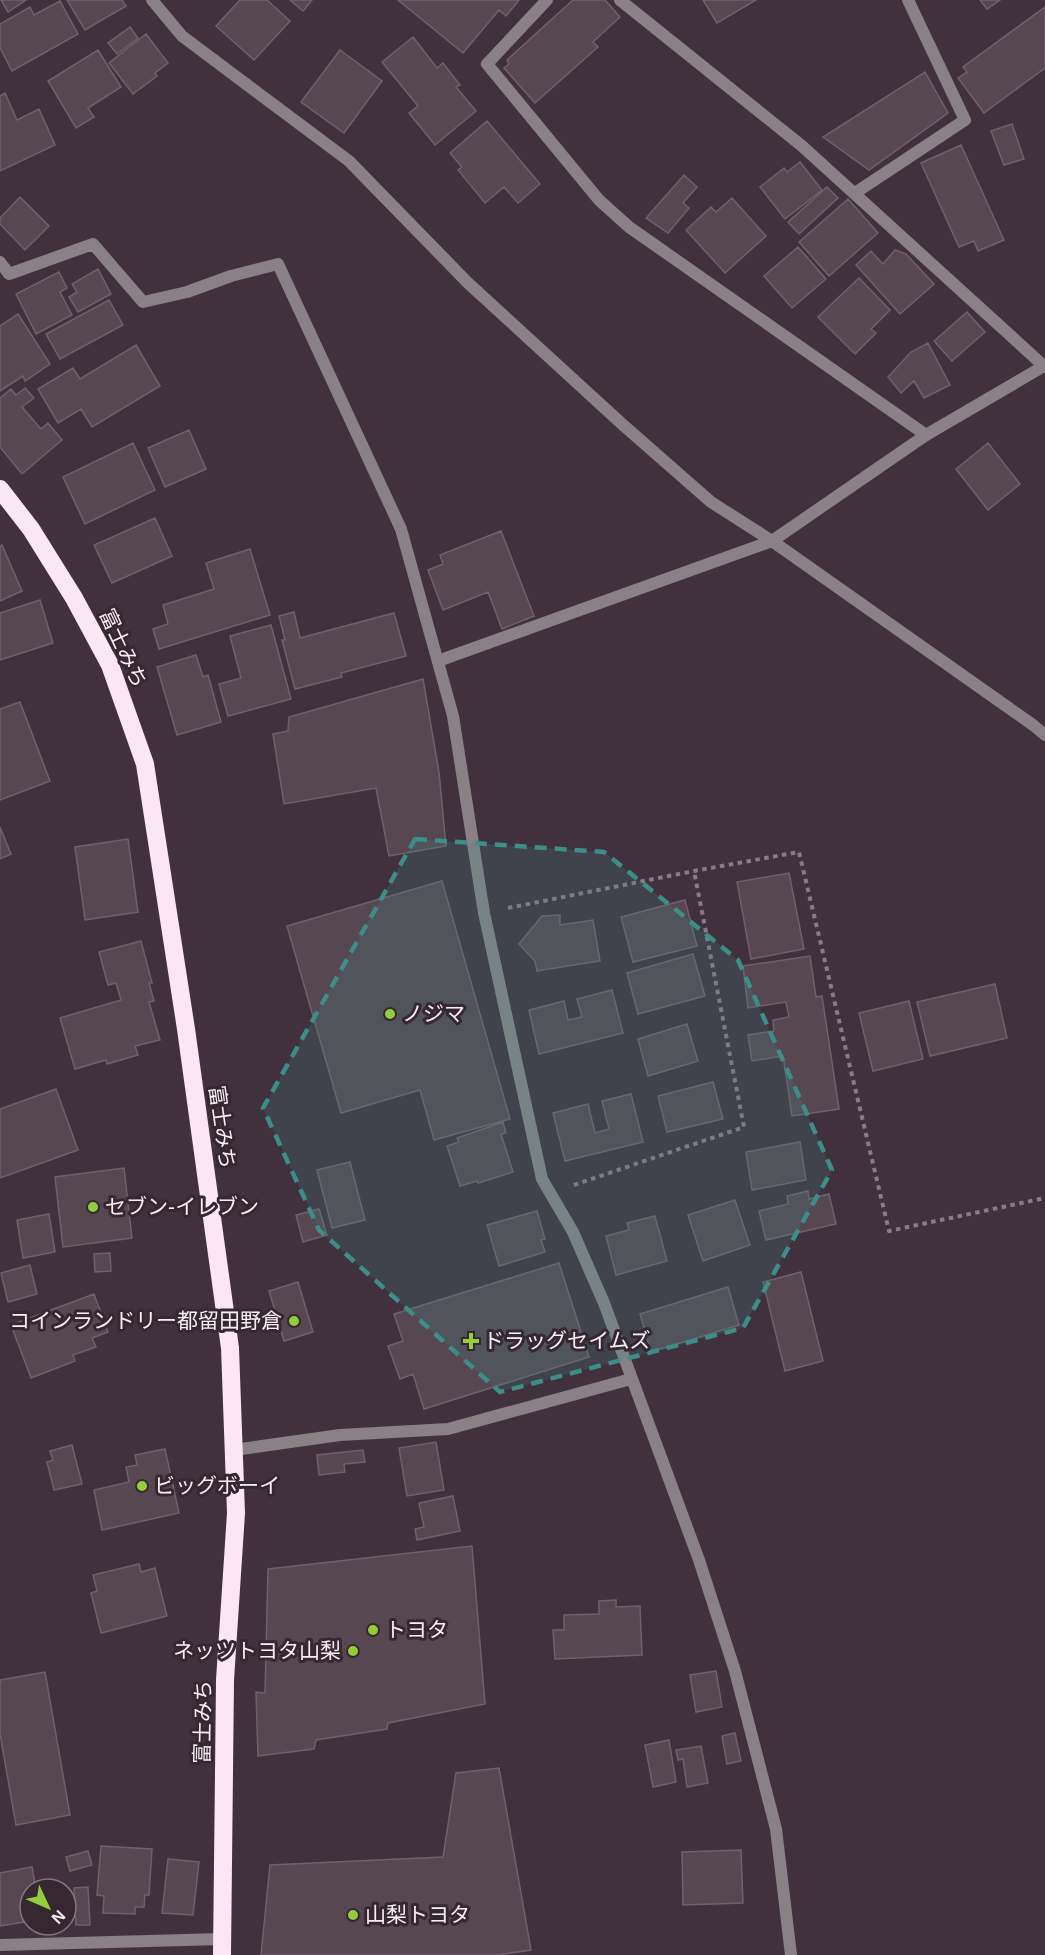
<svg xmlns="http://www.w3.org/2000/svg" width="1045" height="1955" viewBox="0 0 1045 1955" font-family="Helvetica,'Noto Sans JP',sans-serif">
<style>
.building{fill:#574751;stroke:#71606b;stroke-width:1.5}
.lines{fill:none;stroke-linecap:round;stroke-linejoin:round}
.path{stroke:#897b85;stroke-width:4;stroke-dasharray:4.5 4.5;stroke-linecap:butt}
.lane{stroke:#898186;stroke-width:12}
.street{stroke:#898186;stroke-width:12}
.highway{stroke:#fbe7f3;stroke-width:18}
.marked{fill:#3d8e89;fill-opacity:0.2;stroke:#3d8e89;stroke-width:4.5;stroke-dasharray:12 8;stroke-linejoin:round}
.poi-dot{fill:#93cd3d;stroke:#362831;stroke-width:2}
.labels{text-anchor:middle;stroke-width:6;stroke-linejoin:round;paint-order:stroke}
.street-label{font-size:21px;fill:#f7edf4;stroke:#362831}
.poi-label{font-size:21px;fill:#f7edf4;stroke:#362831;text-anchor:start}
</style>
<rect width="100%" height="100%" fill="#41313c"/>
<!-- building -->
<path class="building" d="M1,0H26L8,12Z
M67,0H122L126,6L85,30Z
M240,0H267L290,21L254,60L216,26Z
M290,0H312L303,11Z
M398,0H519L506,16L499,10L463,53Z
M573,0H605L620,17L593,42L598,47L535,103L504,68L509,64L507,60Z
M703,0H756L717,23Z
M980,0H1000L987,9Z
M60,1L78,34L12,71L0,48V24L30,7L34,15Z
M1045,7V68L984,113L958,78L967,72L963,67Z
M130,27L138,38L117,54L108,43Z
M146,34L168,63L155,73L157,76L133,94L109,63Z
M413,37L437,68L443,63L460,85L456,87L476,111L435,145L409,113L418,106L382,62Z
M98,50L121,87L88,108L94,117L76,128L48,81Z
M340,50L382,81L344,133L301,102Z
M925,72L948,113L869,170L823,137Z
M5,93L17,120L39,109L55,145L0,171V96Z
M487,121L540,184L518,203L504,187L485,203L458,170L462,167L450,153Z
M1012,124L1024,159L1004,165L991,131Z
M961,145L1004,240L978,251L974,241L959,247L921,163Z
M800,162L822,190L785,219L760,187L784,168L787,172Z
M684,175L697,187L683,203L689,208L668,233L646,218Z
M827,187L838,198L799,234L788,222Z
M20,197L49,226L25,250L0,224V218Z
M732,198L766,236L725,273L686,230L711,207L716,212Z
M848,199L878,233L829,276L799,242Z
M798,247L826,279L792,308L764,276Z
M895,250L906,254L934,284L900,314L856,265L871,251L883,264Z
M98,269L111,294L78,312L69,297L77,292L72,284Z
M59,272L67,288L60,292L72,315L36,334L16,294Z
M859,278L890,310L871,329L876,333L855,354L818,317Z
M109,300L123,325L60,359L46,334Z
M967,312L985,332L952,361L934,341Z
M18,314L50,364L25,381L23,376L0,391V326Z
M928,343L950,385L924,398L914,381L901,393L888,377L911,352Z
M136,345L160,386L92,427L81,409L58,423L38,389L73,368L80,379Z
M25,388L34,398L22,407L41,429L48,423L62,440L22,474L0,447V398L11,389L16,395Z
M189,430L206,469L165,487L148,448Z
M133,443L155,490L85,524L63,477Z
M988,443L1020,484L988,510L956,469Z
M155,518L172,556L112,583L94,545Z
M501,531L534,616L502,629L488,592L443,610L428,570L443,564L440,555Z
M2,545L22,591L0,601V546Z
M250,549L270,615L159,649L153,629L168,624L163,605L214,589L206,563Z
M40,600L53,643L0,660V613Z
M294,612L300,638L394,613L406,656L341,673L342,677L295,689L282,640H285L279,616Z
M271,625L291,699L228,716L219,684L241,678L230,636Z
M196,655L203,677L208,675L221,722L177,735L157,667Z
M423,679L439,772L446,846L389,856L376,788L284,804L273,734L288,731L289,717Z
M20,702L50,781L0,800V709Z
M0,827L11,854L0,859Z
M128,839L138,912L85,920L75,847Z
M789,873L804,949L751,959L737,882Z
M442,881L510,1119L434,1140L420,1090L341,1113L287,926Z
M685,900L697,946L633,962L621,917Z
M560,915V925L593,920L600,961L537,971L535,961L519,944L542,916Z
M141,941L152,983H149L154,1001L149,1002L160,1040L135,1046L138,1055L107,1064L106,1060L75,1069L60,1018L121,1000L116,983L108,985L99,952Z
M693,954L705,996L638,1014L627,973Z
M810,956L816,997L822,996L839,1109L792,1116L783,1056L752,1061L748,1035L774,1031L773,1020L789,1017L786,1002L748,1008L743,966Z
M995,984L1007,1038L930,1056L917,1002Z
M612,990L623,1033L539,1054L529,1010L564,1001L568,1020L582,1017L577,999Z
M909,1001L923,1059L873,1071L859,1013Z
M687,1024L698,1061L648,1076L638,1039Z
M713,1082L723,1119L667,1132L658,1096Z
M56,1089L78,1150L0,1178V1109Z
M631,1094L643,1142L565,1161L553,1113L588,1104L595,1133L609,1129L602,1101Z
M503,1122L506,1133L501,1134L513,1172L478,1183L477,1181L460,1186L447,1146L459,1142L457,1138Z
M800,1142L806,1180L752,1190L746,1152Z
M350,1162L365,1220L332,1228L317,1170Z
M124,1168L132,1238L63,1247L55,1177Z
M808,1191L809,1199L829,1194L836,1224L766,1240L759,1211L788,1204L787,1196Z
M735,1200L750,1245L703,1261L688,1215Z
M319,1209L327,1235L303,1242L296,1215Z
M537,1211L545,1239L541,1240L545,1252L499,1266L487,1225Z
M49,1214L55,1252L23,1258L17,1220Z
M655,1216L667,1261L616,1275L606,1236L629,1230L627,1223Z
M110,1253L111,1271L95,1272L94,1254Z
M559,1263L589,1357L424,1409L413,1374L400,1379L388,1346L403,1341L394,1314Z
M30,1265L37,1294L8,1302L1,1273Z
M801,1272L823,1361L785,1371L763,1282Z
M298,1282L313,1332L284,1341L269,1291Z
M728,1287L739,1325L651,1352L640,1314Z
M94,1294L108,1332L92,1338L96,1347L73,1355L75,1361L31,1378L11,1325Z
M436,1442L444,1490L407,1496L399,1448Z
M72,1445L82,1484L54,1490L47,1462L53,1460L50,1451Z
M165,1449L179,1513L102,1530L94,1490L129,1482L126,1467L137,1465L135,1455Z
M363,1450L365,1462L344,1464L345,1472L319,1475L317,1455Z
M453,1496L460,1531L417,1540L415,1529L424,1527L419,1503Z
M472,1546L485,1704L388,1723L387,1729L316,1740L314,1749L258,1756L256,1692L265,1693L268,1569Z
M139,1564L141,1572L155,1568L167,1616L101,1633L91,1593L97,1591L93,1575Z
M616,1600V1607L640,1606L642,1655L555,1659L553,1630H564V1615L599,1614V1601Z
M716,1671L722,1707L696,1712L690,1675Z
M45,1672L70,1815L16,1825L0,1734V1680Z
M735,1733L741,1761L727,1764L722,1736Z
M669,1740L676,1782L653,1787L645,1745Z
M701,1746L708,1783L687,1787L683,1759L678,1760L676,1750Z
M499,1768L531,1950L497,1955H261L270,1865L443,1857L456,1773Z
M101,1846L152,1849L149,1895H145L144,1907H135V1914L103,1913L104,1896L97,1895Z
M741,1850L743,1903L683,1905L682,1852Z
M88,1851L92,1865L70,1871L66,1857Z
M168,1859L199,1862L193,1915L162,1913Z
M32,1867L36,1889H30V1921L0,1926V1873Z
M88,1887L90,1925H76L74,1888Z"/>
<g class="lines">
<!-- path -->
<path class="path" d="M508,908L694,871L799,852L889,1231L1045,1198
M574,1185L744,1127L694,871"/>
<!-- lane -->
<path class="lane" d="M0,262L9,274L93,244L143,302L187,292L231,276
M438,661L772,541L926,435L1044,366
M234,1450L340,1435L448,1429L631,1379"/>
<!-- street -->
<path class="street" d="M152,0L182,36L349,161L468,283L622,424L711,502L772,541L1033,725L1045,735
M547,0L487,64L599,200L629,227L926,435
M620,0L802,146L1045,367
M855,193L965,120L908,0
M231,276L278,264L401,529L453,716L484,913L542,1179L573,1232L604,1303L699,1560L735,1671L776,1829L791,1955
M0,1945L222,1939"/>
<!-- highway -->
<path class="highway" d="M0,489L31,529L74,598L110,665L145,764L186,1029L230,1348L236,1513L225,1680L222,1955"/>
</g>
<!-- marked area -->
<path class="marked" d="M415,839L604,852L738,960L832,1170L743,1328L500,1392L319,1230L263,1108Z"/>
<!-- markers -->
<g class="poi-dot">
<circle cx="390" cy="1014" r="6"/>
<circle cx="93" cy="1207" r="6"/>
<circle cx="294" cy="1321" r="6"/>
<path d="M468 1332h6v6h6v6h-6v6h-6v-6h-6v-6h6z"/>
<circle cx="142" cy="1486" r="6"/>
<circle cx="373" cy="1630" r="6"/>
<circle cx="353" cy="1651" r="6"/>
<circle cx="353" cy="1915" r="6"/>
</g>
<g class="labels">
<!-- street labels -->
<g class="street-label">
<text transform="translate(123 648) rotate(65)" y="7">富士みち</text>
<text transform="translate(222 1127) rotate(82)" y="7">富士みち</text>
<text transform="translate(203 1722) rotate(-89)" y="7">富士みち</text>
</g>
<!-- poi labels -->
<g class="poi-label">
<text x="402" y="1021">ノジマ</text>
<text x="105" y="1214">セブン-イレブン</text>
<text x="282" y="1328" text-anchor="end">コインランドリー都留田野倉</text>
<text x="483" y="1348">ドラッグセイムズ</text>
<text x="154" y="1493">ビッグボーイ</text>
<text x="385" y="1637">トヨタ</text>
<text x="341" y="1658" text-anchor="end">ネッツトヨタ山梨</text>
<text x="365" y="1922">山梨トヨタ</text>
</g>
</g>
<!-- north arrow -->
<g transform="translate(48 1907) rotate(134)"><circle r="28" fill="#362831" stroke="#83777f" stroke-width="1.5"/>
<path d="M0-4.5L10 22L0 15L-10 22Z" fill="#93cd3d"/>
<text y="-9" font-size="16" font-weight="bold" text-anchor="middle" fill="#f7edf4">N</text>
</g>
</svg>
